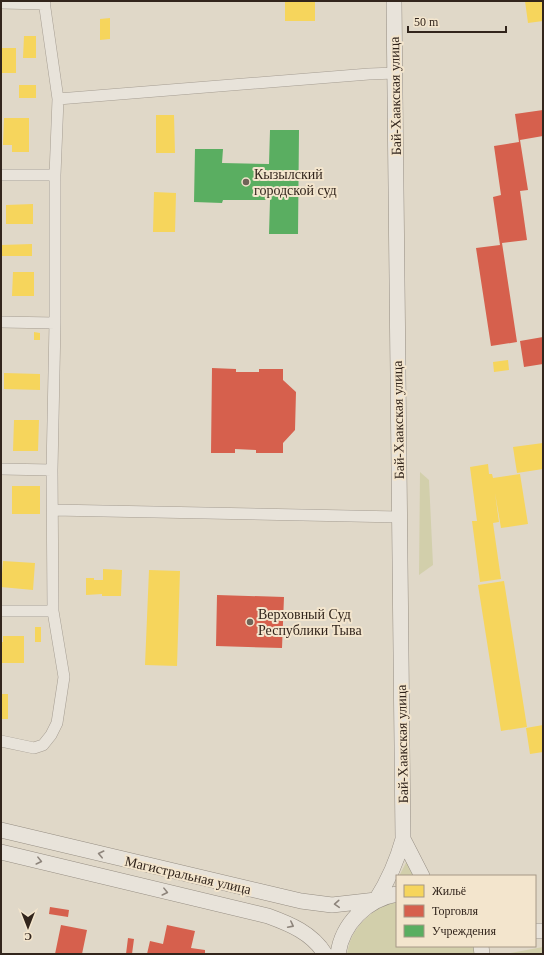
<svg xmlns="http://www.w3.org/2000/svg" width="544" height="955" viewBox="0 0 544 955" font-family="Georgia,serif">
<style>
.green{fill:#d2cfab}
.homes{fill:#f6d55c}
.shops{fill:#d6604d}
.public{fill:#5aae61}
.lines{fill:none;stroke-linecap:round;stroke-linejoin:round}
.street-casing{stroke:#a59d92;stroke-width:12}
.secondary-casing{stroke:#958d82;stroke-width:16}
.street{stroke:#e8e3da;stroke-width:11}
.secondary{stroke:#e8e3da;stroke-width:15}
.oneway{stroke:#8d847b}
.poi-dot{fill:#6f6458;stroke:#f3e5cd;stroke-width:1.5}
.labels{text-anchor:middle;stroke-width:4;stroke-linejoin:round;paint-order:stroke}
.street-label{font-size:14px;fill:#32251c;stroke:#f3e5cd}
.poi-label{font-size:14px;fill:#32251c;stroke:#f3e5cd;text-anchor:start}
</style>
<rect width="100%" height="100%" fill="#e0d8c8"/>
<!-- green -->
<path class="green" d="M420,472L429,480L433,565L419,575Z
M407,861L415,876H399Z
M397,902V946H473L476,954H347C348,949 349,943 351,939C359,921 378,905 397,902Z
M543,947V954H505Z"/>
<!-- homes -->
<path class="homes" d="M525,1H543V21L528,23Z
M285,2H315V21H285Z
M110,18V39L100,40V19Z
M24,36H36V58H23Z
M1,48H16V73H1Z
M19,85H36V98H19Z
M156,115H174L175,153H156Z
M4,118H29V152H12V145H3Z
M154,192L176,193L175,232H153Z
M33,204V224H6V205Z
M32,244V256H1V245Z
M13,272H34V296H12Z
M34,332L40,333V340H34Z
M508,360L509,370L494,372L493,362Z
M4,373L40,374V390L4,389Z
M14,420H39L38,451H13Z
M543,443V469L517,473L513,447Z
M488,464L489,474H492L493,478L520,474L528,524L501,528L495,493L499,522L493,523L501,579L480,582L472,521H477L470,467Z
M12,486H40V514H12Z
M3,561L35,563L33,590L1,587Z
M103,569L122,570L121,596H102V594L86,595V578H94V580H103Z
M149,570L180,571L177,666L145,665Z
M504,581L527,727L501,731L478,585Z
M35,627H41V642H35Z
M3,636H24V663H1V642H3Z
M1,694H8V719H1Z
M543,725V752L530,754L526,728Z"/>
<!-- shops -->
<path class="shops" d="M543,110V136L520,140L528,190L520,191L527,240L502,243L517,342L491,346L476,248L500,245L493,197L501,195L494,146L519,142L515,114Z
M543,337V364L524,367L520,341Z
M212,368L236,369V372H259V369H283V380L296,392L295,430L283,443V453H256V450L235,449V453H211Z
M217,595L284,597L282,648L216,646Z
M50,907L69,910L68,917L49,914Z
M61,925L87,930L82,954H55Z
M167,925L195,931L191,948L205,950V954H147L150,941L163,944Z
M128,938L134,939L132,954H126Z"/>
<!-- public -->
<path class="public" d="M270,130H299L298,234H269L270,200H223L222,203L194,202L195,149H223L222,163L269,164Z"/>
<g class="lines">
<!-- street casing -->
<g class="street-casing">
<path id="street" d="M1,3L45,4
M58,99L369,74L395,73
M1,175H55
M1,322L55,323
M1,469L52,470
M53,510L399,517
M1,611H53
M1,741L34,748L43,745L51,735L57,723L64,677L53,611L52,470L55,323V175L58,99L44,1"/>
</g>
<!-- secondary casing -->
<g class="secondary-casing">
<path id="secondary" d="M1,830L301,901L332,905L376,900C388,881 397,861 403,839L394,1
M403,839L422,876
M1,852L268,916C290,924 312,933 325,954
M535,931H543
M481,946L482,954
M338,954C342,924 367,899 397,894"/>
</g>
<!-- street -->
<use href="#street" class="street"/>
<!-- secondary -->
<use href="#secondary" class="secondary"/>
</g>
<!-- one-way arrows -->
<defs><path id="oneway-chevron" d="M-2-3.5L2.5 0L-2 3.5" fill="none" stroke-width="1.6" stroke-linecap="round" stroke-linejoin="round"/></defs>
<g class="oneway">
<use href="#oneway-chevron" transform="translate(101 854) rotate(-167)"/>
<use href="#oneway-chevron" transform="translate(39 861) rotate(14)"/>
<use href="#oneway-chevron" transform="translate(165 892) rotate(14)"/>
<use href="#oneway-chevron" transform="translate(337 904) rotate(176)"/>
<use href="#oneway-chevron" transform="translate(291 925) rotate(27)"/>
</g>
<!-- markers -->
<g class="poi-dot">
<circle cx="246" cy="182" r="4"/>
<circle cx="250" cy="622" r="4"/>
</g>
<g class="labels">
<!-- street labels -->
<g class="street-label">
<text transform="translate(395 96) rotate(-91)" y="5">Бай-Хаакская улица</text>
<text transform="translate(398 420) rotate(-91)" y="5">Бай-Хаакская улица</text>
<text transform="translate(402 744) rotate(-91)" y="5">Бай-Хаакская улица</text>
<text transform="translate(188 875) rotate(13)" y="5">Магистральная улица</text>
</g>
<!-- poi labels -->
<g class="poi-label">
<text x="254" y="179">Кызылский<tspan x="254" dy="16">городской суд</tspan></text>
<text x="258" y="619">Верховный Суд<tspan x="258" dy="16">Республики Тыва</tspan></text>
</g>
</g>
<!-- border -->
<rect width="544" height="955" fill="none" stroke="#32251c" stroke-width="4"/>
<!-- legend -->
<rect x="396" y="875" width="140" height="72" fill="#f3e5cd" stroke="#a69886"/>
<rect x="404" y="885" width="20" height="12" fill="#f6d55c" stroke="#a69886"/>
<text x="432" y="895" font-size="12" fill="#32251c">Жильё</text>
<rect x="404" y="905" width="20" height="12" fill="#d6604d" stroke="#a69886"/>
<text x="432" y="915" font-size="12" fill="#32251c">Торговля</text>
<rect x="404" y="925" width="20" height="12" fill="#5aae61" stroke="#a69886"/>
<text x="432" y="935" font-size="12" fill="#32251c">Учреждения</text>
<!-- north arrow -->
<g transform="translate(28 927) rotate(180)" stroke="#f3e5cd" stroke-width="3" paint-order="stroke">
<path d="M0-3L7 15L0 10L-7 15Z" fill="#32251c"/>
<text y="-6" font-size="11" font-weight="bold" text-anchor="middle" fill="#32251c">С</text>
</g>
<!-- scale -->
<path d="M408 26v6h98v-6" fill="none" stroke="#32251c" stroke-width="2"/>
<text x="414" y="26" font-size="12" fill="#32251c" stroke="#f3e5cd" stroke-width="3" paint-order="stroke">50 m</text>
</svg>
